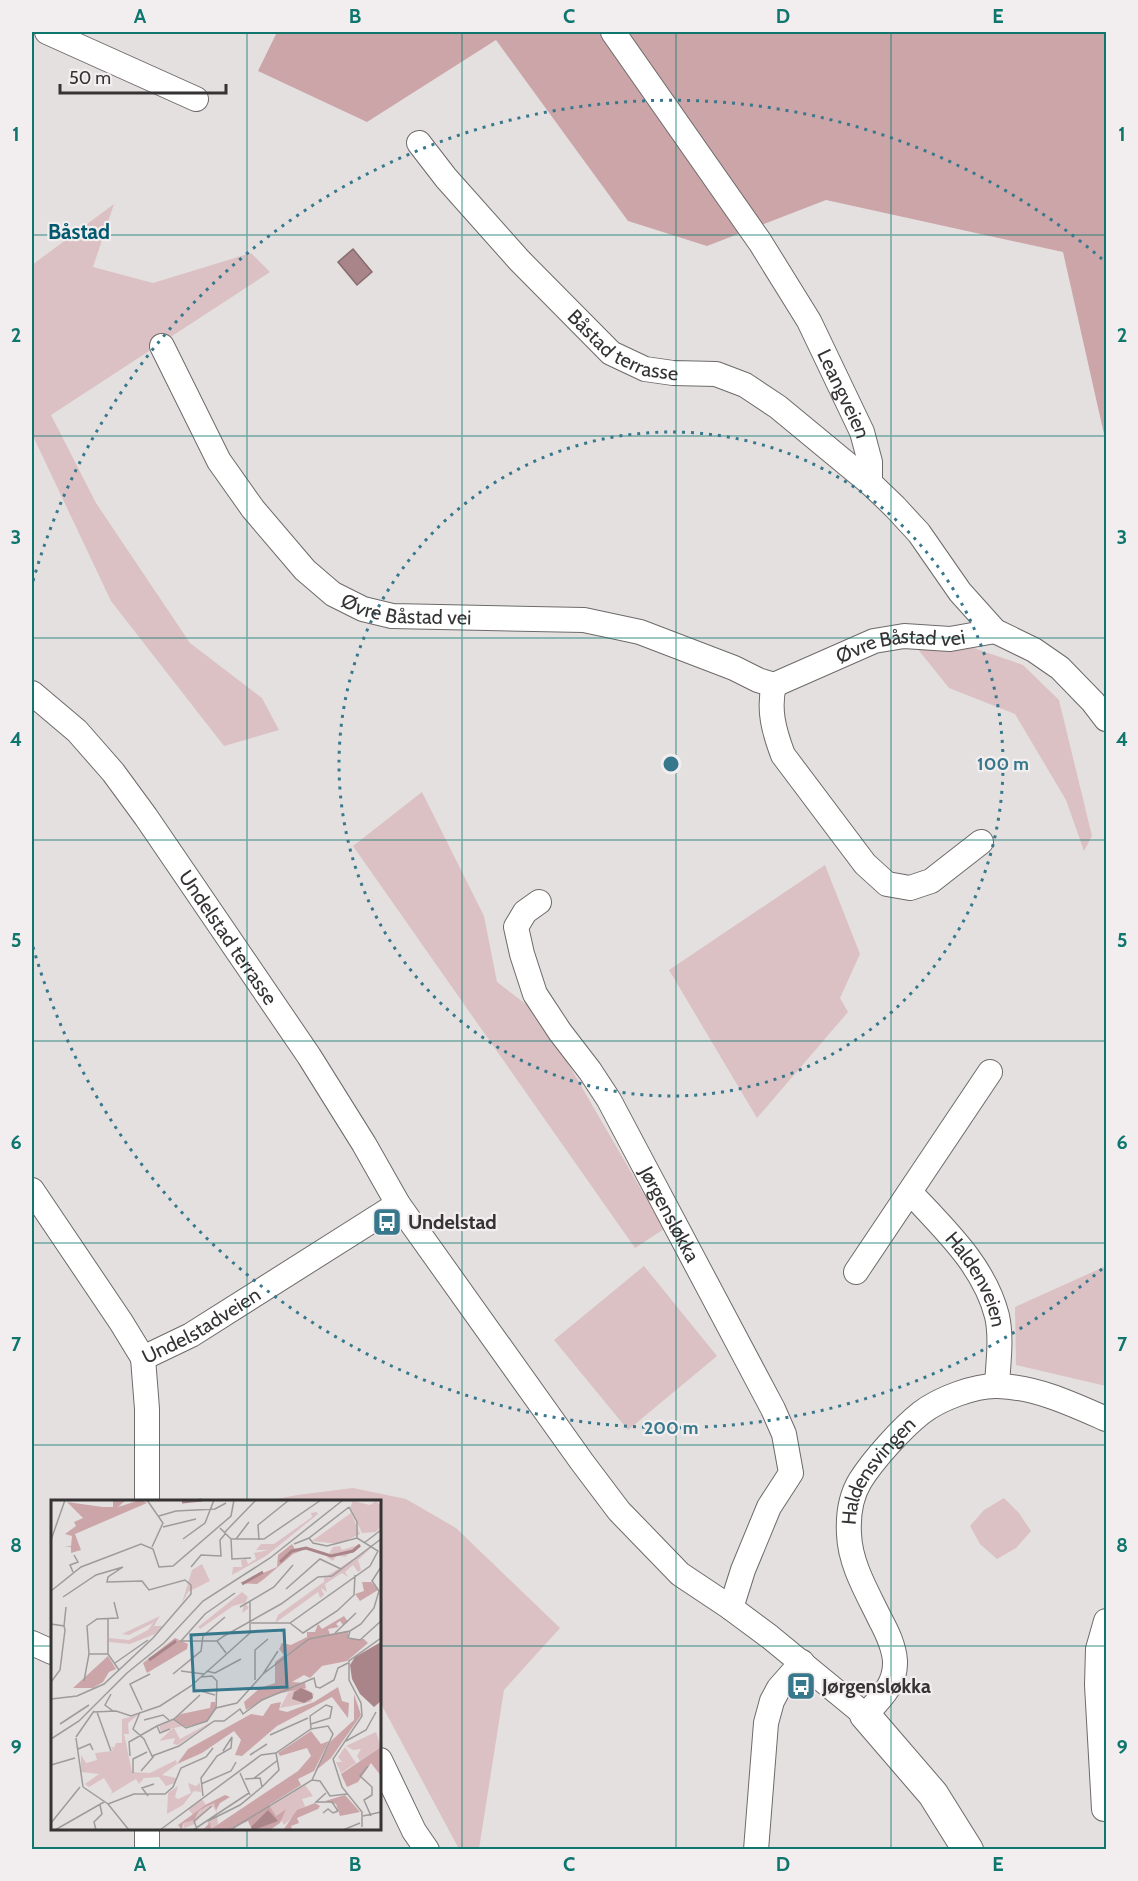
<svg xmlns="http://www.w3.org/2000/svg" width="1138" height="1881" viewBox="0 0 1138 1881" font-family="Cabin,sans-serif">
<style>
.green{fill:#dbc1c3}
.forest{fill:#cca5a9}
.water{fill:#a98488;stroke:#866c6e;stroke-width:1.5}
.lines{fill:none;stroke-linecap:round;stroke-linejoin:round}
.minor-casing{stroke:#6e6a6a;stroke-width:26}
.tertiary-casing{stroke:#6e6a6a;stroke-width:32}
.minor{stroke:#fff;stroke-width:24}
.tertiary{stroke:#fff;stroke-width:30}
.grid{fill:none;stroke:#0f766e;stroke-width:1.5;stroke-opacity:0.55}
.ring{fill:none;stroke:#38788c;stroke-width:3;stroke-dasharray:3 6}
.labels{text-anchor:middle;stroke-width:4.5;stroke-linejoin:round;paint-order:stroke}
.street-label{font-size:20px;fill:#353333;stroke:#f2edee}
.poi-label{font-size:20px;font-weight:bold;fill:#353333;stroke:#f2edee;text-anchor:start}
.neighbourhood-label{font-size:21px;font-weight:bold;fill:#00596f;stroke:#f2edee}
.inset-river{fill:none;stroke:#a98488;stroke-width:3}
.inset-road{fill:none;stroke:#9e9b9b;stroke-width:1.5}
.view{fill:#38788c;fill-opacity:0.15;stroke:#38788c;stroke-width:3}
.inset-edge{fill:none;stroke:#353333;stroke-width:3}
.centre{fill:#38788c;stroke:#f2edee;stroke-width:3}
.ring-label{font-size:18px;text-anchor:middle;font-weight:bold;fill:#38788c;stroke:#f2edee;stroke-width:4.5;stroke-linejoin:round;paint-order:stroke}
.neatline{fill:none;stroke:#0f766e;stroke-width:2}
.grid-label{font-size:20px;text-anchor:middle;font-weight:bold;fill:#0f766e}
</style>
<rect width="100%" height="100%" fill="#e4e0e0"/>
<!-- green -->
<path class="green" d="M114,204L93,267L153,283L251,253L270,272L51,415L96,503L190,643L262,698L279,730L224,746L111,601L32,434V265Z
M916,647L974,648L1023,665L1059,700L1092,836L1084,851L1066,800L1015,714L949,688Z
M422,792L484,916L497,982L540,1015L664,1229L635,1248L353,846Z
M825,865L860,954L840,998L848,1012L757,1118L669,970Z
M644,1266L717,1356L628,1430L554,1340Z
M1106,1266V1386L1016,1365L1015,1307Z
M353,1488L406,1499L456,1528L560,1628L504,1690L479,1849H459L380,1702V1502L266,1501L297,1495Z
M1004,1498L1019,1513L1031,1531L1016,1548L997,1559L980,1544L970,1526L984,1510Z"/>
<!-- forest -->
<path class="forest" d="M277,32H1106V443L1063,252L826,200L707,246L628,221L496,40L367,122L258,71Z"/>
<!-- water -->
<path class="water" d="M353,249L372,272L357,285L338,262Z"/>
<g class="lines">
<!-- minor casing -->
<g class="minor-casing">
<g id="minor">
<path d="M47,32L196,99"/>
<path id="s1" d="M613,32L760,242L809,321L862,432L870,462V483"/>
<path id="s2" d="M419,143L446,178L519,260L611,353L645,369L673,373L716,374L745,385L778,407L870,483L895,507L919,533L960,592L995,631L1034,650L1060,668L1093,702L1106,719"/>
<path id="s3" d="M162,346L219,461L253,509L305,570L333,594L363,609L392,616L584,620L640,632L734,668L758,680L774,685L874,641L904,636L950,639L995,631"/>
<path d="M774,685C768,710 774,731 783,755L865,864L887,884L910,888L931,881L981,842"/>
<path id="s4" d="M32,693L77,731L113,772L146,817L309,1056L364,1144L398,1204L582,1462L619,1511L680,1574L731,1608L770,1637L865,1715C880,1699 896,1685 895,1661C894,1646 887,1632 880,1619C867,1592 850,1564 849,1534C848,1516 851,1496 860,1481C873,1460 902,1428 921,1413C939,1399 975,1385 998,1386C1036,1387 1072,1404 1106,1419"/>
<path id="s5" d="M539,902L525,912L516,927L522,954L535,994L560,1032L590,1071L609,1100L773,1409L784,1434L791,1473L769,1507L743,1570L731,1608"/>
<path id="s6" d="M32,1190L121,1322L143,1358L191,1335L398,1204"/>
<path id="s7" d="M910,1192C944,1229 984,1265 997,1316C1002,1339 998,1363 997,1386"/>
<path d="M856,1272L990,1072"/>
<path d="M143,1358L147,1409V1502"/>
<path d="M32,1643L52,1652"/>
<path d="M380,1760L414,1831L427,1850"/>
<path d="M1104,1809L1097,1685L1098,1649L1106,1621"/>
<path d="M147,1828V1850"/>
<path d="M756,1850L766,1723L772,1701L779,1688L802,1662"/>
</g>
</g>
<!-- tertiary casing -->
<g class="tertiary-casing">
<path id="tertiary" d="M865,1715L933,1794L968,1850"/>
</g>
<!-- minor -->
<use href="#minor" class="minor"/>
<!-- tertiary -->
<use href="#tertiary" class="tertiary"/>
</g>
<!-- grid -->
<path class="grid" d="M247,32V1502M462,32V1850M676,32V1850M891,32V1850M32,235H1106M32,436H1106M32,638H1106M32,840H1106M32,1041H1106M32,1243H1106M32,1445H1106M32,1646H52M380,1646H1106M247,1828V1850"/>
<!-- distance rings -->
<g class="ring">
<circle cx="671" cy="764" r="332"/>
<path d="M1102 1269A664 664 0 0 1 33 947M33 581A664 664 0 0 1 1102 259"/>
</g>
<!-- icons -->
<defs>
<g id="bus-square" transform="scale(1.5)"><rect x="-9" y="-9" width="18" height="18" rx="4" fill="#38788c" stroke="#f2edee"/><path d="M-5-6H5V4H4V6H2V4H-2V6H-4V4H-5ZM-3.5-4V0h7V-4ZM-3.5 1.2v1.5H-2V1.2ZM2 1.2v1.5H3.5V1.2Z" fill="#fff"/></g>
</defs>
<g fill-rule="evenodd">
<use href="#bus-square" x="387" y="1222"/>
<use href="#bus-square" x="801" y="1686"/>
</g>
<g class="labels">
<!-- street labels -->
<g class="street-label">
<text dy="7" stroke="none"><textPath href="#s2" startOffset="292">Båstad terrasse</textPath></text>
<text dy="7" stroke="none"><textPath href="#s1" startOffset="430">Leangveien</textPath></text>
<text dy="7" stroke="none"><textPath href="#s3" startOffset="381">Øvre Båstad vei</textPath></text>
<text dy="7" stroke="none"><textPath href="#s3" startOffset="896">Øvre Båstad vei</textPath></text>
<text dy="7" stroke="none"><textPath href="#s4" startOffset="315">Undelstad terrasse</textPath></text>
<text dy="7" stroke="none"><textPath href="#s5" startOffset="363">Jørgensløkka</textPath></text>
<text dy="7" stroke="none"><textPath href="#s7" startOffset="111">Haldenveien</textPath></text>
<text dy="7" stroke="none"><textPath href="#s6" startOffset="268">Undelstadveien</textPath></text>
<text dy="7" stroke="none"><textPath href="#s4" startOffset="1602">Haldensvingen</textPath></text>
</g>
<!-- poi labels -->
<g class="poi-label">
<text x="408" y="1229">Undelstad</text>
<text x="822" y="1693">Jørgensløkka</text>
</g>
<!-- neighbourhood labels -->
<g class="neighbourhood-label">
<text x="79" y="239">Båstad</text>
</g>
</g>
<!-- overview -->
<g transform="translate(51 1500)">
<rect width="330" height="330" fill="#e4e0e0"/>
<path d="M302,1L319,5L325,1L330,6V26L325,32L311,33L299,8ZM266,12L267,14L215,56L181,75L182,67H191L190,60L195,59L197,64L205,59L203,53L218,50H205L210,44H223L261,17L260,13ZM300,13L309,34L288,44L261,41ZM310,44L294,57L286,55L282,61L276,57L282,47L289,46L291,50ZM321,47L307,60L310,70L307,72L302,65L294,72L297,77L291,73L274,84L276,92L270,88L273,95L269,98L267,92L224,123L227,115L273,82V78ZM151,64L159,81L137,92L131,103L141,70ZM191,92L197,97L194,103L198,108L191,113L193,103L182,106L149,129L147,127ZM109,116L103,126H112L104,134L79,144L58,142V138L78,140L97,130L102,123L78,135L71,134ZM252,187L263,194L260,202L229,208L237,193ZM87,215L77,223L78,234H73L81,272L99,273L125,260L126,264L111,275L125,278L124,283L115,286L108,277L93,278L88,284L85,279L60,294L58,302L61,291L53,278L38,287L34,284L48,274L30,272V255L35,263L46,260L44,253L62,251L60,246L63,248L65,243H71V219ZM123,220L132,226L123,228L129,239L162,221L127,245L122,244L124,238L108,241L122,228L110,232L108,226ZM325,232L330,247L309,261L306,256L310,249L302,250L295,246ZM294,247L305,263L290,273L285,262H291L287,257ZM137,283L145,286L149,283L150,292L143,291L132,305L116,314L117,293L127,286L124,297L127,299L140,293ZM254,285L262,296L251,299L254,306L233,325L229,318L235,309L225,316L218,307ZM151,299L155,305L152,312L154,308L163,303L165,304L167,324L160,329L156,322L166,313L161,305L142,325L133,328L132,323L146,316L149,311L142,315L137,309Z" fill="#dbc1c3"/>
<path d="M62,0H75L67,7L89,0L96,3L24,34L30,50L20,53V47L13,46H20L21,36L14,34L25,26L23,22L32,18L16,2L52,7H62ZM241,44L245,51L252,50L242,54L213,79L206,84L189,83L226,67L227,55ZM311,82H320L327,90L309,101L304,94L313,91ZM293,116L297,122L292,125L289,121L285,124L288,127L277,129L279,134L297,131V139H313L317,143L296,161L271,166L259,178L253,175L241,182L254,183L255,188L221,195L195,210L193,202L209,188L224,183V162L233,155L228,149L231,143L240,145L256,137V132H264L267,124L271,129ZM124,138L137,144L136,149L96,173L92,163ZM57,156L65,169L58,172L52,182L42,188H22ZM287,187L291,201L298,203L297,218L281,197L226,226L191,256L184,255L190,240L183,231L151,253L126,264L137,249L200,214L212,216L220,204L230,202L228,210L236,212L263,202ZM303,194L310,215L280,258L264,271L280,241L303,220ZM160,202H164L165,208L156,221L135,227L123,220L130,214L159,208ZM260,231L270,244L278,241L263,271L247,279L250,285L218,305L225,316L235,309L229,323L219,330H201L197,321L178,330H152L159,322L160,329L247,271L260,256L256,248L229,256L227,253ZM330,247V276L320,263L307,282L296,287L290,274ZM174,295L179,297L169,303L165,310L163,303L149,310L143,320L132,323L131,330L127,325L156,304ZM294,295L309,312L289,316L285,304L274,301ZM264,303L269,306L267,309L246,318L248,323L240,326L241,330L233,329L246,310Z" fill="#cca5a9"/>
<path d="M330,142V201L323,207L309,194L301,179L299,165L304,157ZM250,188L261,193L262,198L253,203L241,199L243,192ZM217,310L227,321L202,330L200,327Z" fill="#a98488"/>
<path class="inset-river" d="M131,2L151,0M229,62L241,51L255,48L280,56L302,51L309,45M191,84L212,72M98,160L125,141"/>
<path class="inset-road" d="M96,0L112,23L101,47M298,7L306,22V38M108,16L125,11L164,9L175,3M112,27L145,19M169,28L180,39H213L270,0M174,32L205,0M258,38L262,43L276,46L306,38M132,39L154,23L163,0M180,39L181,59L200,58M185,39L198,22M0,40L14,0M208,40L207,25L238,0M313,43L330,30M243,44L258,38L298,7M140,67L150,55L170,56L169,40L175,33M22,72L19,65L27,62L23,55M235,89L269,59L290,69M0,91L30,67L90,44L102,49L108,67L122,66L180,16L183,0M12,97L45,75L72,67M189,107L223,87L242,65M57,119V154L68,170M200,123H239L319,66L327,51L306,38M239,123L252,133L286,111L303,95L304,75M0,124L13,126L14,130L9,170L0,182M13,126L15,107M299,131L297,138L309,140L330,121M284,133L305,113M166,141H130L154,114L184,93M175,153L166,141L173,136L230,104L267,77L281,76L330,39M38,154H57M64,163L97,140M130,171L153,174M155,171L164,173L190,159M122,174L150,151L152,136L174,117M212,174L227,151M150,177L161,176L166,181L165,208M204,180V150L217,139M33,181L38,154L36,126L46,119L67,118L63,102M146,190L164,195M60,194L54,205L62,211M0,199L26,196L53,184L102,138L140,94V85L134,80L98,90L91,81L56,82L57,77L72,67M91,210L79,184L99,174M42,212L65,211L80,216L109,206L140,186L199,133V101M46,212L60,251M89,212L82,229L93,239L101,256L128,246L163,221M122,219L135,228L156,221L165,208L186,203L212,174L258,139L299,131L310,124L323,108L328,91L321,81L330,67M93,220L112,215L118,220M163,221H173L189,209L192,214L211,200L263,178L265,187L269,188L283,180L287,168L297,163M9,224L38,205M260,224L279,218L281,207L275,205L259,216L260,229M119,229L109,233L106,226L123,219L149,195M219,235L257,218M25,237L43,211M25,238L32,287M0,239L28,221L76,173L113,143L152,101L219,58L292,0M295,241L315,230L325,212M27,249L39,244L42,250M199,255L216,244M79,256L78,242L106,226M0,265L24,258M317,266L309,276L321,287V295L313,300L320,316M90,271L103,256M82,273V259L96,252M189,273L199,295M202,279L227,260M150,284L180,271L185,262M32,287L57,304L78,330M211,287L228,270L225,253M275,293L265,302H281L287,311M97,296L91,288L103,284M152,296L150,278L166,256L180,248L181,237L172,251M57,304L83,294H114L122,287L130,268L155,257L162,248M272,313L277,309L282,313L287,311M312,316L330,312M157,321L189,305L211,287L209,278L194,279M0,323L29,287M311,327V312L291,287L282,259L311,216L310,203L298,180V161L330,138M146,329L143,321L161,306M4,330L53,302M45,330L43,322L51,314L49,305M109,330L210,255L225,253L260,229L277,226L282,234L261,280M142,330L198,293M179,330L261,280L269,281L279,296L296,294M292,330L309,323"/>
<path class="view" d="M233,130L236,187L143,191L140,135Z"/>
<rect width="330" height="330" class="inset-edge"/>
</g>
<circle cx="671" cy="764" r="9" class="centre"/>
<g class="ring-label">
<text x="1003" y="770">100 m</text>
<text x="671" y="1434">200 m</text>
</g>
<!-- border -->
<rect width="1138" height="1881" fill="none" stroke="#f2edee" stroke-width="66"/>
<!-- scale -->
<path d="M60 84v9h166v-9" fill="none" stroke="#353333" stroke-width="3"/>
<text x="69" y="84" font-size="18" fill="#353333" stroke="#f2edee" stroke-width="4.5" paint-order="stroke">50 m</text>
<rect x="33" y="33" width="1072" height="1815" class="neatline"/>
<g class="grid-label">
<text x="140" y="23">A</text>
<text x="355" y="23">B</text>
<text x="569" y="23">C</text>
<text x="783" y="23">D</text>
<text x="998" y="23">E</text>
<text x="16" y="141">1</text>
<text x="1122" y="141">1</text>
<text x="16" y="342">2</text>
<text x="1122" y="342">2</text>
<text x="16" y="544">3</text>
<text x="1122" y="544">3</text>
<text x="16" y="746">4</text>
<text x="1122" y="746">4</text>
<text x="16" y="947">5</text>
<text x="1122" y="947">5</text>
<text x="16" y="1149">6</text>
<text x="1122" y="1149">6</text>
<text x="16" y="1351">7</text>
<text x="1122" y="1351">7</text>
<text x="16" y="1552">8</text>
<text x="1122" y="1552">8</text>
<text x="16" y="1754">9</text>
<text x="1122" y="1754">9</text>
<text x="140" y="1871">A</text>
<text x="355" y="1871">B</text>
<text x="569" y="1871">C</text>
<text x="783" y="1871">D</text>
<text x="998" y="1871">E</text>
</g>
</svg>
